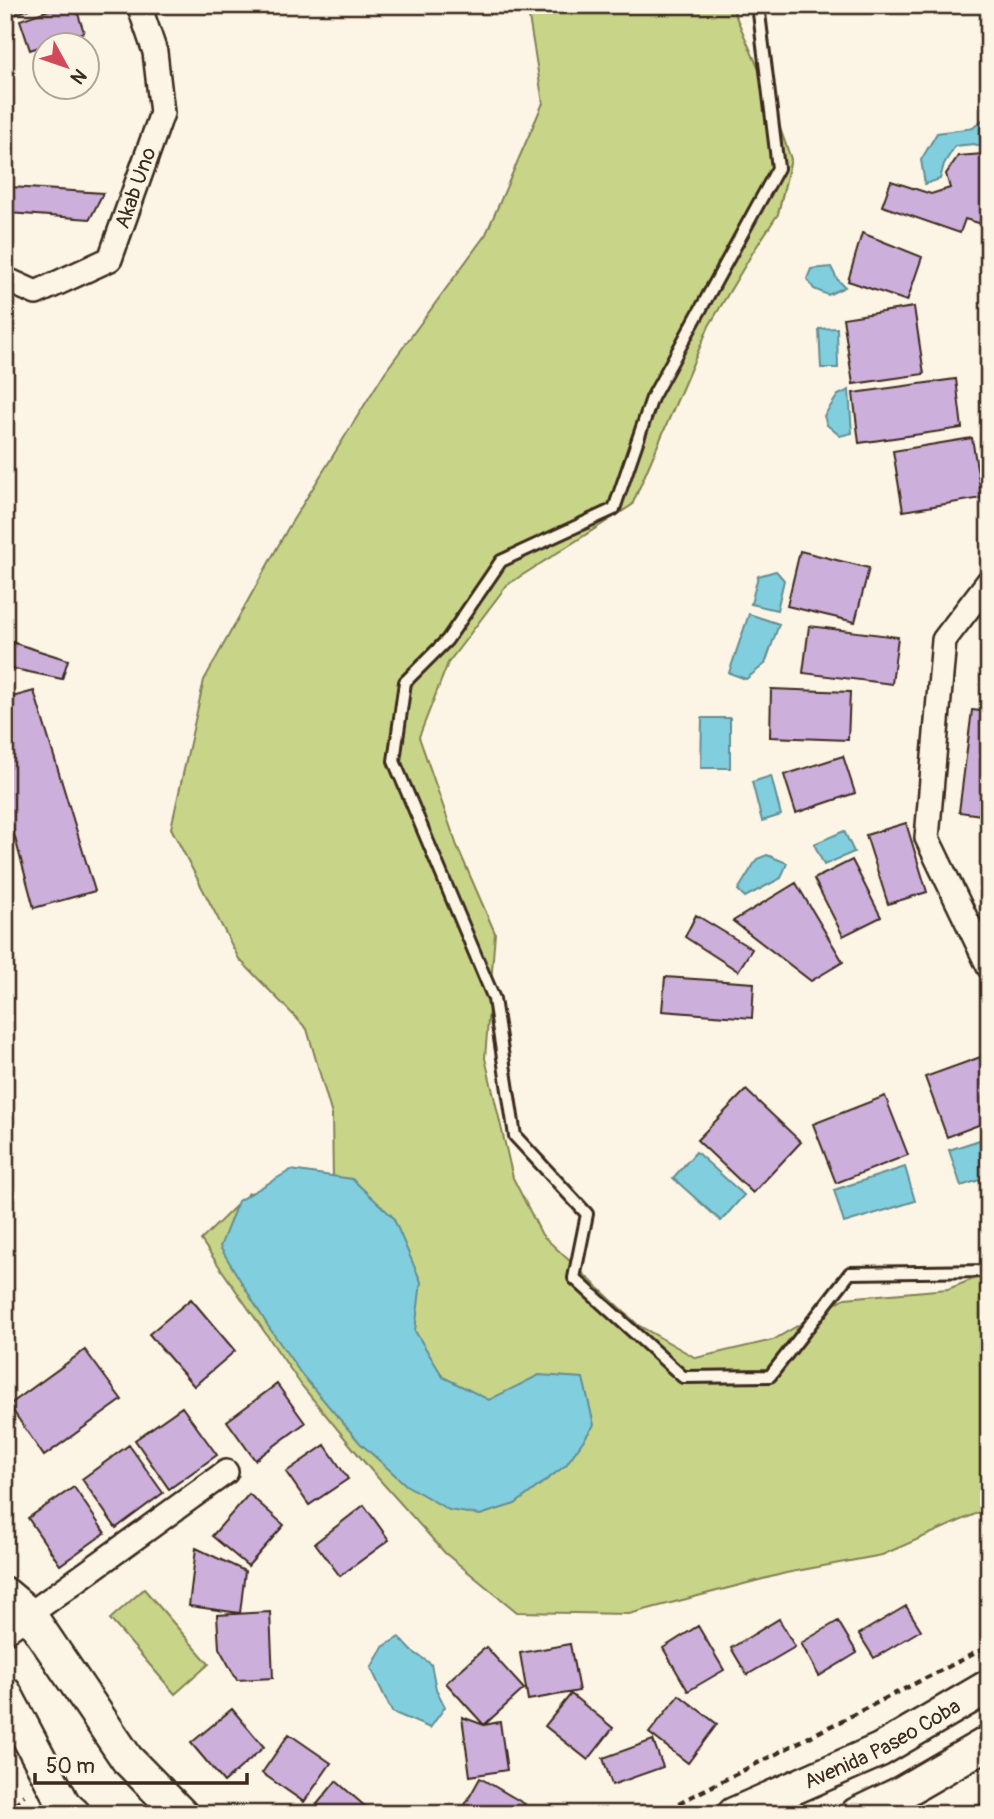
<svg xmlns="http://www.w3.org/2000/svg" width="994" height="1819" viewBox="0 0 994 1819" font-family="Pangolin,sans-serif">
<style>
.green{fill:#c8d589;stroke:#828054;stroke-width:2}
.water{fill:#81cfde;stroke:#658d91;stroke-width:2}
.building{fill:#cdafdb;stroke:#3b2a1e;stroke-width:2}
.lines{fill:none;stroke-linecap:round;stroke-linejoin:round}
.service-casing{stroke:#3b2a1e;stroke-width:16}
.minor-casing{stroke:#3b2a1e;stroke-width:28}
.secondary-casing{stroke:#3b2a1e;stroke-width:37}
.path{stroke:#3b2a1e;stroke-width:4.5;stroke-dasharray:7 5;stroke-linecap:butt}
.service{stroke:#fcf5e5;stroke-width:10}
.minor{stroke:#fcf5e5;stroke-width:23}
.secondary{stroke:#fcf5e5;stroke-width:32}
.labels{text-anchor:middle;stroke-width:5;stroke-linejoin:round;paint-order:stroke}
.street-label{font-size:21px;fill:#3b2a1e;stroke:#fcf5e5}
</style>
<rect width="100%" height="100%" fill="#fcf5e5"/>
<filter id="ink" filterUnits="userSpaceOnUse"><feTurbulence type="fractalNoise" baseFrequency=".0143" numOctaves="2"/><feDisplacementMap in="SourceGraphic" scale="14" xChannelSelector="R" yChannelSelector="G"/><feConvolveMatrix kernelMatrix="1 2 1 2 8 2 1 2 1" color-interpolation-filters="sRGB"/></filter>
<g filter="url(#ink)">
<!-- green -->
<path class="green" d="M527,5H731L760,72L791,159L778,214L753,252L709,326L632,505L507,585L448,663L419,737L457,846L495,933L485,1058L513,1178L542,1235L638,1325L696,1358L773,1340L845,1298L948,1289L989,1273V1508L882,1555L786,1573L629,1614L517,1612L445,1553L370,1469L302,1386L201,1240L249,1193L333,1180L332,1115L307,1029L239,959L171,828L204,680L288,528L385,372L486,234L543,103Z
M144,1589L209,1664L175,1694L110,1619Z"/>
<!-- water -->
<path class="water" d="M989,114V149L974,144L955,146L944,164L940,179L925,184L921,160L937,133L973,128Z
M831,267L837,279L845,287L828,295L814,289L807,279L811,269Z
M837,328L838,368H821L819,329Z
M849,390L852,433L840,436L827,425L824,416L838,395Z
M776,571L784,580L777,610L751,604L758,576Z
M749,614L779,624L765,664L746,679L729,673Z
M702,718H730V768H701Z
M771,776L781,815L762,821L752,782Z
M844,831L854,852L824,865L814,844Z
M767,855L787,863L781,878L745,897L738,890L757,859Z
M989,1137V1177L961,1186L949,1150Z
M696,1152L744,1195L721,1221L673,1178Z
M905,1167L915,1201L844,1223L834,1190Z
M291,1170L352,1179L393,1217L421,1282L415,1331L443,1377L489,1400L539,1375L583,1378L594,1425L566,1465L515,1504L480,1515L449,1510L406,1485L360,1443L302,1375L268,1326L220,1247L238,1201Z
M399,1637L412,1651L431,1664L436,1689L445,1707L430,1728L392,1712L371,1668L383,1647Z"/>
<!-- building -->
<path class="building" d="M5,5H38L5,19Z
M63,5H75L84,32L30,50L20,20Z
M983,154L989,159V220L984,219L982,224L965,219L960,233L882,206L891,181L931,194L950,188L946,174L958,156Z
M11,187L103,193L90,219L9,213Z
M862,233L922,257L907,301L848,281Z
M914,307L924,374L853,384L843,318Z
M956,379L962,428L859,443L853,393Z
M972,438L982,498L903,511L893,451Z
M800,551L869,568L855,622L787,606Z
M809,626L898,637L892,684L803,673Z
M5,640L68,660L62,679L5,667Z
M771,689L850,692L848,740L770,737Z
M34,691L95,891L34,908L5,801V699Z
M972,710L989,712V816L959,812Z
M843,756L855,793L796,813L784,775Z
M906,823L927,892L888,904L866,835Z
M852,860L881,917L843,936L814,879Z
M796,883L843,962L811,981L733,921Z
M696,915L752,949L738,971L685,937Z
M665,977L754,983L752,1018L662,1011Z
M989,1054V1121L947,1137L925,1077Z
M746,1090L801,1142L753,1193L697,1140Z
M885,1096L908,1155L836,1183L813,1124Z
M191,1299L235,1351L194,1386L149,1334Z
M85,1350L122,1400L44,1456L9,1405Z
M277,1384L305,1423L255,1460L227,1421Z
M182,1407L217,1455L169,1489L135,1440Z
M129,1445L163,1493L116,1528L82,1479Z
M325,1445L348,1479L309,1505L286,1472Z
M74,1487L105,1533L60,1565L28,1518Z
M249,1494L284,1525L248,1566L212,1536Z
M364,1505L389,1540L340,1576L315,1543Z
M196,1548L245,1571L240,1613L189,1606Z
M906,1606L921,1630L874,1658L859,1634Z
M270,1612L273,1678L237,1680L219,1648L217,1615Z
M779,1619L795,1647L747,1675L731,1648Z
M838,1621L857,1653L819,1676L801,1643Z
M698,1626L724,1670L688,1691L663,1648Z
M570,1644L579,1691L528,1700L520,1653Z
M486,1647L524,1689L484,1725L446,1683Z
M571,1694L613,1728L588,1760L545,1726Z
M679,1695L717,1724L688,1763L649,1733Z
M232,1709L264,1747L224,1782L191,1743Z
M462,1717L484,1725L500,1722L507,1770L470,1776Z
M289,1734L331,1763L304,1802L262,1773Z
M653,1740L663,1767L612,1785L603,1758Z
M480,1778L525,1804L519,1814H460Z
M336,1781L374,1814H309Z
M989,1798V1814H970L969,1812Z"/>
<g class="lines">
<!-- service casing -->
<g class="service-casing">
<path id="service" d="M758,5L778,168L652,398L614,509L501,561L447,640L405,682L394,761L494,999L515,1136L587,1214L574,1278L683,1377L770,1376L850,1273L989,1271"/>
</g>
<!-- minor casing -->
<g class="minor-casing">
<g id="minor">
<path id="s1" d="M5,279L36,293L110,259L162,113L155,52L139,5"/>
<path d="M989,581L944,640L927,838L989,967"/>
<path d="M5,1632L226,1472"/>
</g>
</g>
<!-- secondary casing -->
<g class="secondary-casing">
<g id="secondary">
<path d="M5,1594L29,1614L127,1759L181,1814"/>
<path d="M5,1693L64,1805L74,1814"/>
<path id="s2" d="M734,1814L880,1750L989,1686"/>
<path d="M857,1814L901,1793L989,1742"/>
</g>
</g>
<!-- path -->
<path class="path" d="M7,1814L24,1795
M657,1814L989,1646"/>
<!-- service -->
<use href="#service" class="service"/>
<!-- minor -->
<use href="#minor" class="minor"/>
<!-- secondary -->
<use href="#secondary" class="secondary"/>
</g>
</g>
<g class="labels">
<!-- street labels -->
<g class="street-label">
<text dy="7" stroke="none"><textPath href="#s1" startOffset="191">Akab Uno</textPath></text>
<text dy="7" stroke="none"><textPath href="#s2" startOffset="164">Avenida Paseo Coba</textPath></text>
</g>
</g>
<!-- margin -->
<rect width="994" height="1819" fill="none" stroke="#fcf5e5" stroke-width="28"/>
<rect x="14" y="14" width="966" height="1791" fill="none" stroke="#3b2a1e" stroke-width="2.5" filter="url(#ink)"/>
<!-- north arrow -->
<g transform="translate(66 66) rotate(130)"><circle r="33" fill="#fcf5e5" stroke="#afa495" stroke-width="2"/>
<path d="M0-5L12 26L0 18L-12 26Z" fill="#d1495b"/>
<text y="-10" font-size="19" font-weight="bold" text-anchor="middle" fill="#3b2a1e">N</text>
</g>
<!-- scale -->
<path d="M35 1773v10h212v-10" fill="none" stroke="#3b2a1e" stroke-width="3.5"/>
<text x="46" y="1773" font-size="21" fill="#3b2a1e" stroke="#fcf5e5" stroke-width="5" paint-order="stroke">50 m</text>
</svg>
